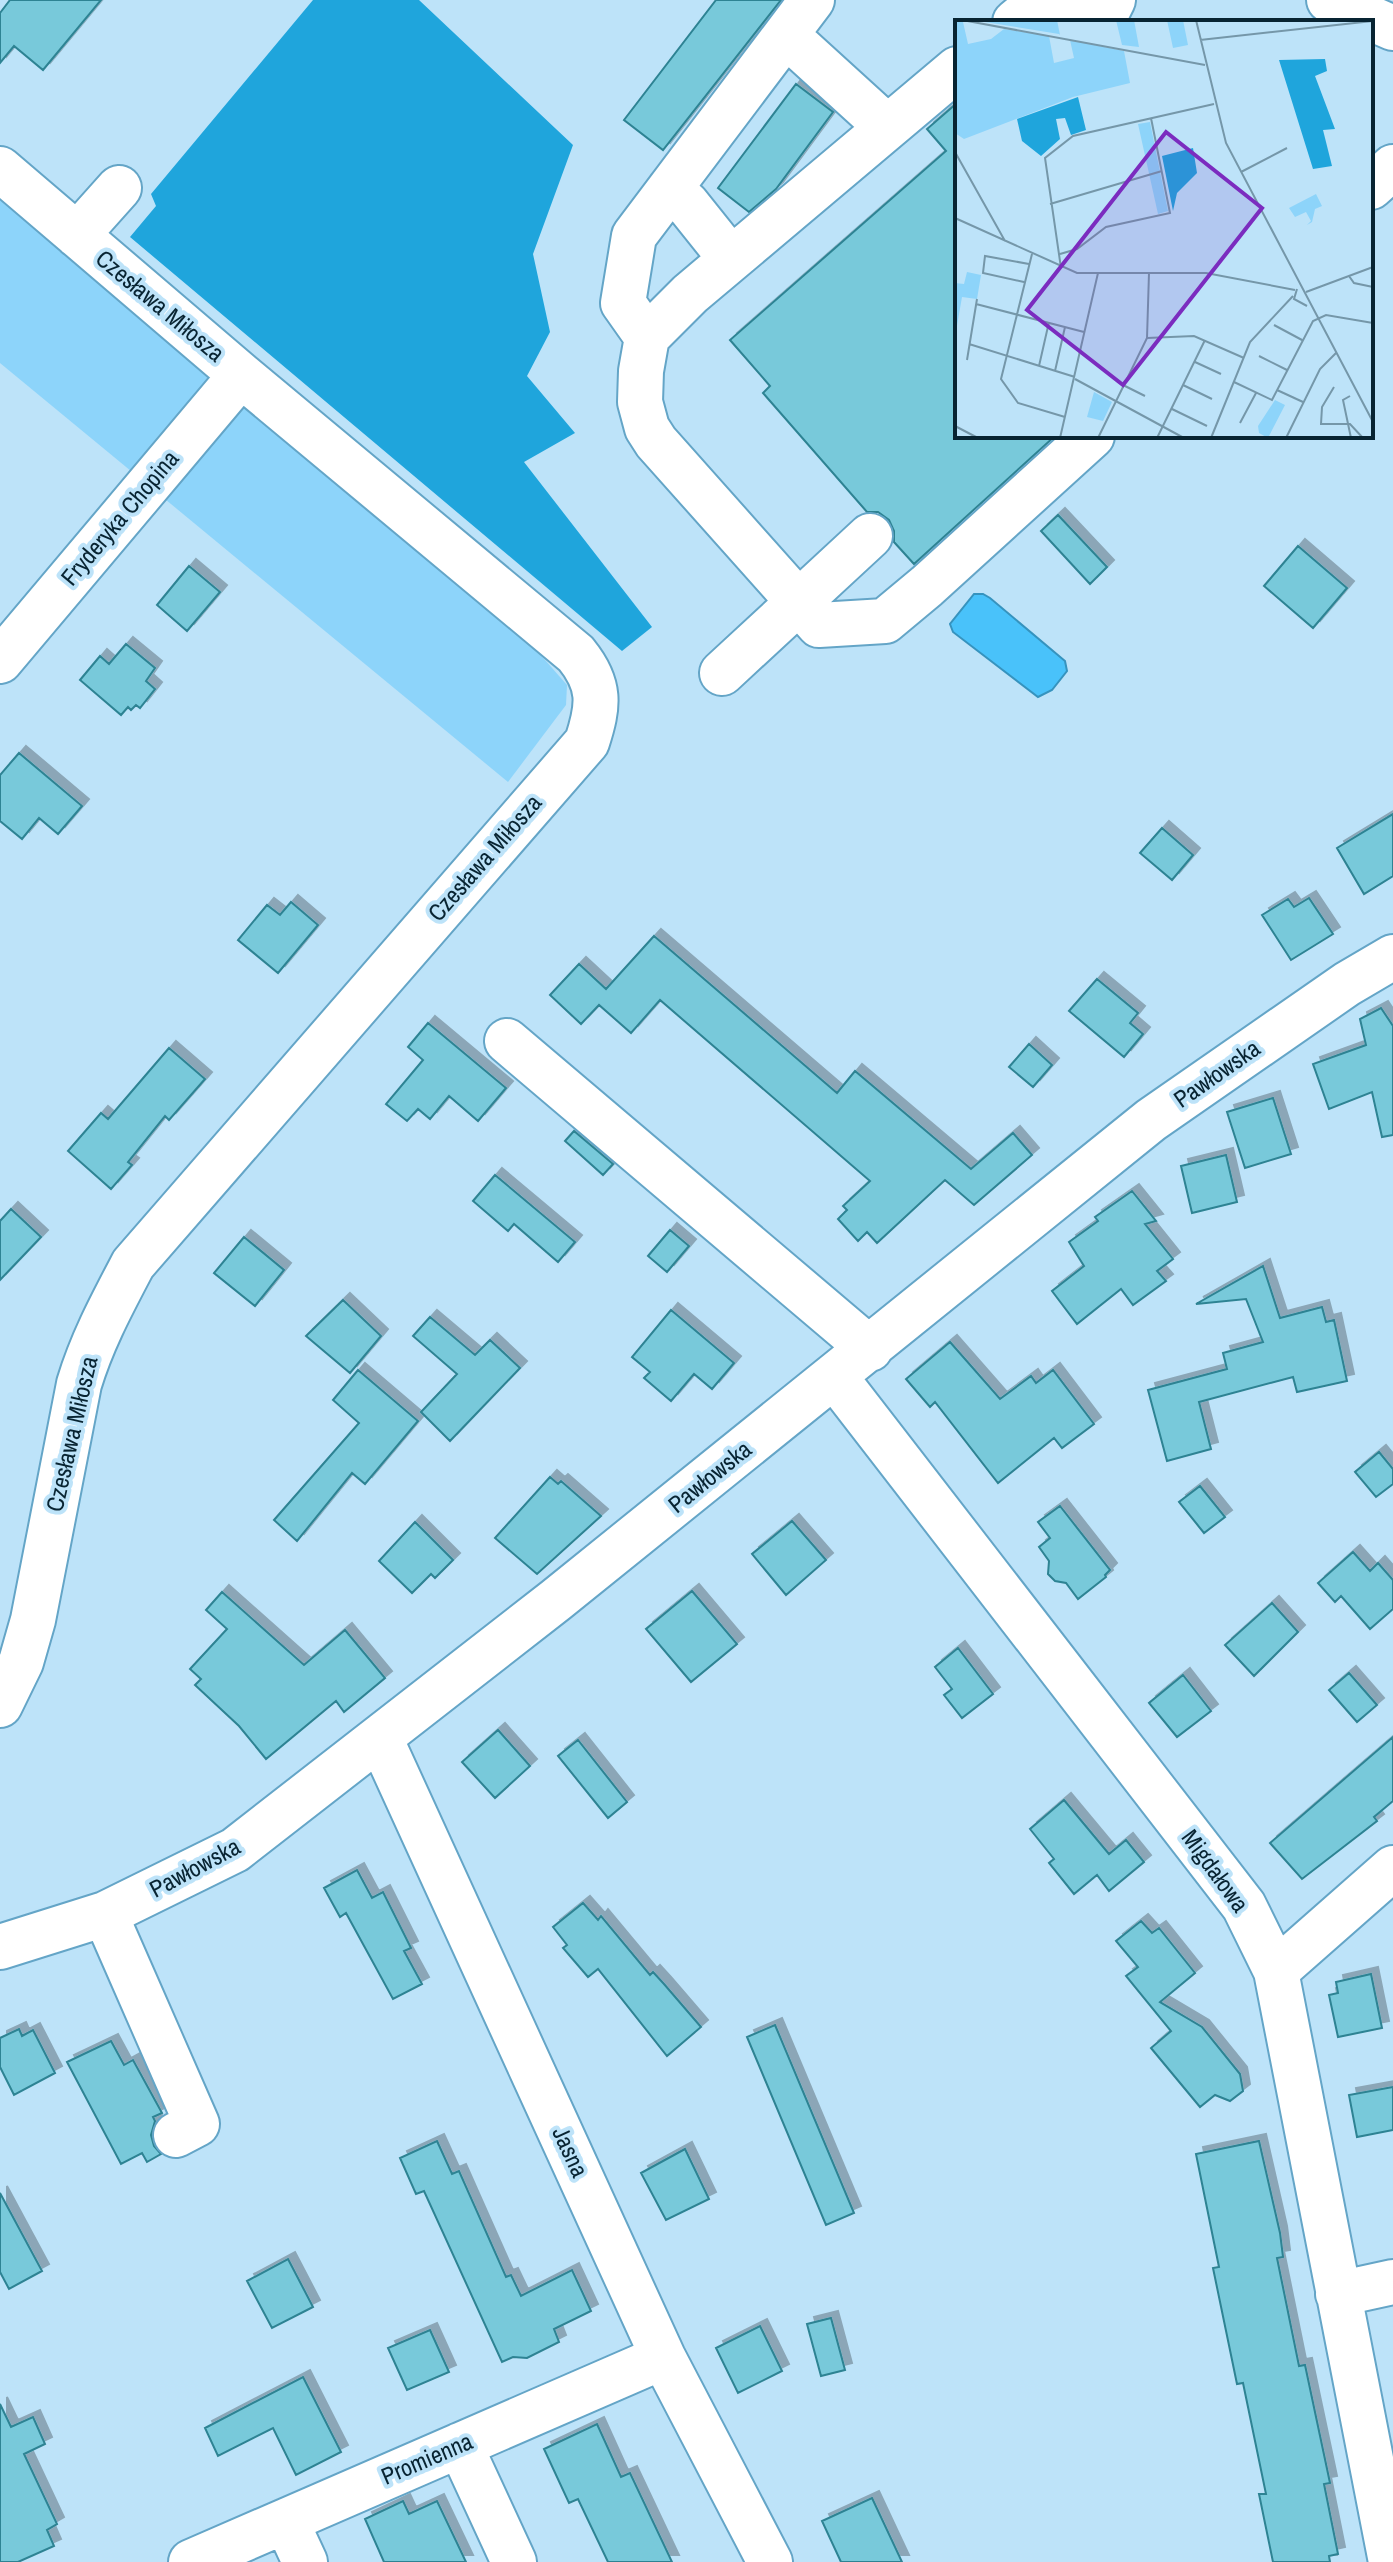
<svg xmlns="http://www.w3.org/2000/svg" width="1393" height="2562" viewBox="0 0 1393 2562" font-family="'Archivo Narrow',sans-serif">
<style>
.green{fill:#8dd4fa}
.forest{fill:#1fa5dc}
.water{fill:#49c2fa;stroke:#3693be;stroke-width:2}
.building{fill:#78c9da;stroke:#2d8393;stroke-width:2;filter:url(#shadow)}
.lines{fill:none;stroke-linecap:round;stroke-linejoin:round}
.minor-casing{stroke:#64a5c7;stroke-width:48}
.major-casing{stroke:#64a5c7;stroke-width:48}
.minor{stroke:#fff;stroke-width:44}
.major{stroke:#fff;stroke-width:44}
.labels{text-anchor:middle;stroke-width:8;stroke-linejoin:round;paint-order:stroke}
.street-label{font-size:24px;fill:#082432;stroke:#bde3f9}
.inset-road{fill:none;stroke:#7597a9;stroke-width:2}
.view{fill:#7b2cbf;fill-opacity:0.15;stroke:#7b2cbf;stroke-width:4}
.inset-edge{fill:none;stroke:#082432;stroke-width:4}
</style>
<defs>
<filter id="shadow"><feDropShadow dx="7" dy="-7" stdDeviation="0" flood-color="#0004"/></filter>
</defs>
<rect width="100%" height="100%" fill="#bde3f9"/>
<!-- green -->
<path class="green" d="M0,199L538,652L567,685L566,705L508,782L0,363Z"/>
<!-- forest -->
<path class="forest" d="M313,0H419L573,145L533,254L550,332L527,376L575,433L524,462L652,627L622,651L130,237L156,206L151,194Z"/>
<!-- water -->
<path class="water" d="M974,594H983L990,598L1065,661L1067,671L1052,690L1038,697L953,632L950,624Z"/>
<!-- building -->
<path class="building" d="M10,0H101L43,70L14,46L0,63V13Z
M716,0H781L663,150L624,120Z
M796,84L833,112L776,189L749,212L718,188Z
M957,103V436H1055L914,564L894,542V531L889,520L878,512H867L763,393L770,386L730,340L946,151L927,129Z
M1058,515L1107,567L1090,584L1041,531Z
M1298,546L1347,588L1313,628L1264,586Z
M189,566L220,592L187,631L157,605Z
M126,644L155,668L146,681L155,689L140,708L136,705L131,710L128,707L121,715L80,680L100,656L109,664Z
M19,753L82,806L58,834L39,818L22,839L0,821V775Z
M1393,814V876L1364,894L1337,848Z
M1162,828L1193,855L1172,880L1140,853Z
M1309,898L1333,934L1291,960L1262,915L1288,899L1294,907Z
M291,902L318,925L278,973L238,940L267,905L280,915Z
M654,936L837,1093L855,1071L971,1169L1013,1133L1032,1155L974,1205L945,1180L877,1243L867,1232L858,1241L838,1219L847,1210L843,1206L870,1181L660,1000L631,1033L599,1005L581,1024L550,995L579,964L606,989Z
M1097,979L1138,1013L1130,1023L1143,1034L1124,1057L1069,1011Z
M1381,1008L1393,1026V1135L1382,1137L1372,1092L1329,1109L1313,1064L1366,1045L1360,1019Z
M428,1023L506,1088L478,1121L449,1096L430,1119L418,1109L407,1121L386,1104L423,1060L408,1047Z
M1029,1044L1052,1065L1033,1087L1009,1067Z
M169,1048L205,1079L169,1120L165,1116L128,1162L132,1165L111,1189L68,1151L101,1113L108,1119Z
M1273,1098L1291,1154L1245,1168L1227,1112Z
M574,1131L613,1164L603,1175L565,1141Z
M1226,1155L1237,1202L1192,1213L1181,1166Z
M495,1175L575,1242L558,1262L514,1224L508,1231L473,1201Z
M1132,1191L1156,1221L1145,1224L1173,1259L1157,1271L1166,1281L1133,1305L1121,1289L1077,1324L1052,1291L1084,1266L1069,1242L1098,1221L1095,1217Z
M11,1209L41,1237L0,1280V1221Z
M670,1230L689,1246L667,1272L648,1256Z
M244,1237L284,1270L255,1306L214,1273Z
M1263,1266L1280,1318L1322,1307L1326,1322L1334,1320L1347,1381L1297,1392L1293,1377L1199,1402L1211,1449L1167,1461L1148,1390L1227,1369L1223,1353L1263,1342L1246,1299L1196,1304Z
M343,1300L381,1336L350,1373L306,1336Z
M671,1310L734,1363L712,1389L694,1374L671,1401L644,1378L650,1372L632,1357Z
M430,1317L475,1355L490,1340L520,1368L450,1441L421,1412L457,1374L413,1336Z
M950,1342L1000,1399L1031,1376L1036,1383L1053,1370L1094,1424L1062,1448L1054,1438L998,1483L935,1402L930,1407L906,1379Z
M358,1370L418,1421L365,1484L352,1473L297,1541L274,1520L359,1423L333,1400Z
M1379,1452L1393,1469V1484L1376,1497L1355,1472Z
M550,1477L558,1484L561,1481L601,1516L537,1574L495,1538Z
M1200,1486L1225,1517L1204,1533L1179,1502Z
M1060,1506L1110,1570L1105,1575L1106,1577L1078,1599L1066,1583L1055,1581L1048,1574L1049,1561L1039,1547L1050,1538L1038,1522Z
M792,1521L826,1560L786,1595L752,1554Z
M415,1522L453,1560L435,1578L431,1574L412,1593L379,1561Z
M1353,1552L1370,1571L1378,1563L1393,1580V1609L1370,1629L1341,1596L1335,1602L1318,1583Z
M692,1591L737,1644L691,1682L646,1629Z
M222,1592L304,1665L345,1630L385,1678L344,1712L336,1701L266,1759L239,1726L195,1685L201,1679L190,1669L227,1629L206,1610Z
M1272,1603L1298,1632L1254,1676L1225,1645Z
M958,1648L993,1694L962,1718L944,1695L952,1689L935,1667Z
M1349,1673L1377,1705L1357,1722L1329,1690Z
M1183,1675L1211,1711L1177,1737L1149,1703Z
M498,1730L530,1766L495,1798L462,1762Z
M1393,1737V1801L1374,1817L1377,1821L1302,1879L1270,1843Z
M578,1740L627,1802L608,1818L558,1756Z
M1064,1800L1109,1854L1126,1840L1144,1862L1109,1891L1097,1875L1074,1894L1049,1863L1054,1859L1030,1829Z
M357,1870L372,1898L383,1892L411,1948L404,1951L422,1984L393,1999L346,1913L340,1917L324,1888Z
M583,1903L598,1920L601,1916L650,1975L653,1972L664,1984L701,2027L667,2056L598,1969L588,1977L563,1948L567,1945L553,1927Z
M1141,1921L1152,1933L1159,1928L1195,1973L1160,2002L1202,2027L1240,2074L1243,2091L1230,2101L1215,2095L1200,2107L1151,2048L1171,2031L1126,1976L1138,1967L1116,1941Z
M1371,1974L1382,2028L1338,2037L1329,1995L1338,1993L1336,1982Z
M775,2025L854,2213L826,2225L747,2037Z
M19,2029L22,2036L33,2030L55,2073L14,2095L0,2067V2038Z
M111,2041L124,2065L133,2060L162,2113L153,2117L155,2121L151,2135L154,2146L161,2154L147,2162L142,2153L121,2164L67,2062Z
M1393,2087V2130L1357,2137L1349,2095Z
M437,2141L452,2174L459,2171L506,2277L511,2275L521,2296L572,2270L591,2311L554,2329L559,2342L527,2358L513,2357L502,2362L424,2191L416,2194L400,2158Z
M1259,2141L1280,2233L1283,2257L1277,2258L1299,2366L1305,2365L1330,2483L1324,2484L1338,2554L1329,2556L1330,2562H1273L1259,2494H1266L1243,2383L1237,2384L1213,2268L1219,2267L1196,2154Z
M685,2149L709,2199L666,2220L641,2173Z
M0,2193L42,2271L9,2289L0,2272Z
M288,2259L313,2307L272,2328L247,2281Z
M831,2318L845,2370L821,2376L807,2324Z
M760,2326L782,2371L738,2393L716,2348Z
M430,2330L449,2372L407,2390L388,2348Z
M303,2377L341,2452L296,2475L273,2428L218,2456L205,2428Z
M0,2404L11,2427L33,2417L45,2444L24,2454L57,2524L47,2530L54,2546L18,2562H0Z
M597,2424L621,2477L630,2473L672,2562H608L578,2499L569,2503L544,2449Z
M872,2498L902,2562H841L822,2521Z
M403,2501L409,2514L437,2501L466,2562H384L365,2519Z"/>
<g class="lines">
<!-- minor casing -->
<g class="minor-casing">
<path id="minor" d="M1057,0L1079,22
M1015,22L1042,0
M1102,22L1113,0
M786,35L887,127
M957,69L690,294L647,337L641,371L640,402L647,428L656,442L819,625L885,621L927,586L1092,436
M0,169L241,375L576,654C601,685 599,705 587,742L133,1264C112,1304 92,1341 79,1384L33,1620L21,1662L0,1705
M1371,187L1393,167
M670,188L687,204L731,259
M77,235L119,188
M647,337L623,303L634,236L812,0
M0,661L241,375
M722,673L870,536
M507,1041L870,1349
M835,1377L1244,1906L1276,1971L1391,2562
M380,1738L663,2357L770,2562
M105,1914L197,2124L176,2135
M0,1947L105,1914L235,1850L556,1600L1151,1120L1347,984L1393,957
M1276,1971L1393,1868
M1338,2294L1393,2282
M460,2445L514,2562
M286,2521L305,2562
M191,2562L663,2357"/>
</g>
<!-- major casing -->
<g class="major-casing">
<path id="major" d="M1329,0L1393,28"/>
</g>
<!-- minor -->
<use href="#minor" class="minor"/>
<!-- major -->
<use href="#major" class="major"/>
</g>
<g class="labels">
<!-- street labels -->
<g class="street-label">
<text transform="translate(160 306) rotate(40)" y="8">Czesława Miłosza</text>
<text transform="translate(120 518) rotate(-50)" y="8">Fryderyka Chopina</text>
<text transform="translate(485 858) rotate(-49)" y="8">Czesława Miłosza</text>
<text transform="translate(1217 1074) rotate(-35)" y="8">Pawłowska</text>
<text transform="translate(72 1434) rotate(-77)" y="8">Czesława Miłosza</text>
<text transform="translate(710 1477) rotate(-39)" y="8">Pawłowska</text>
<text transform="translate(195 1868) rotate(-28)" y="8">Pawłowska</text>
<text transform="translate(1215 1871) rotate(54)" y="8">Migdałowa</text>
<text transform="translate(570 2152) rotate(65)" y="8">Jasna</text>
<text transform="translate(427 2459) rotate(-23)" y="8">Promienna</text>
</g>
</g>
<!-- overview -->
<g transform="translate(955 20)">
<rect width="418" height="418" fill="#bde3f9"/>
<path d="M18,0H102L105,15L104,14ZM161,0H179L184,27L167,25ZM212,0H228L233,25L218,28ZM0,1L8,2L13,24L36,19L49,9L94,16L99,43L119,38L115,20L169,31L175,63L118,77L9,119L0,113ZM195,102L213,191L203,194L183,104ZM361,174L367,186L360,189L357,202L352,205L356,201L351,192L340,197L334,188ZM12,252L26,255L22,279L7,277L0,317V263L9,264ZM139,372L157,382L148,401L132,397ZM320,380L330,385L313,418L304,413L303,406Z" fill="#8dd4fa"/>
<path d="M370,39L372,51L360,56L380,109L368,110L377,146L358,149L324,40ZM123,77L131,110L116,115L110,98L101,99L105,119L86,136L67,121L62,99ZM238,128L242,153L222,173L218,191L207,136Z" fill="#1fa5dc"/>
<path class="inset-road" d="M7,0L250,45M241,0L271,123L418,402M245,20L418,1M0,132L50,221M286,152L332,128M95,184L207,151M0,198L122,253H251L340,270M77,234L46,359L63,383L110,397M105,234L122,229L151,207L215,193L196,98M106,248L90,138L118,116L259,84M394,256L399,263L418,267M69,262L28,253L30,236L74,244M342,269L339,279L352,286M351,272L418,247M21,284L129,312M319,305L347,320M192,318L239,316L289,338M14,324L120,357M304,336L332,350M12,340L22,279M240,342L266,354M84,346L94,302M100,351L110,307M120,359L229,418M279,362L317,380L358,301L371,295L418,303M168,365L190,376M228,365L257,379M379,367L367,387L366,404H395L408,418M322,370L348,382M395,376L388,380L396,418M217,389L252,406M285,403L301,373M0,406L23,418M105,418L143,253M143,418L192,318L194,253M202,418L250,320M256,418L295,322L338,276M331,418L365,349L381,333"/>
<path class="view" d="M211,112L307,188L168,365L72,290Z"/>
<rect width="418" height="418" class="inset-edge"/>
</g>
</svg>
